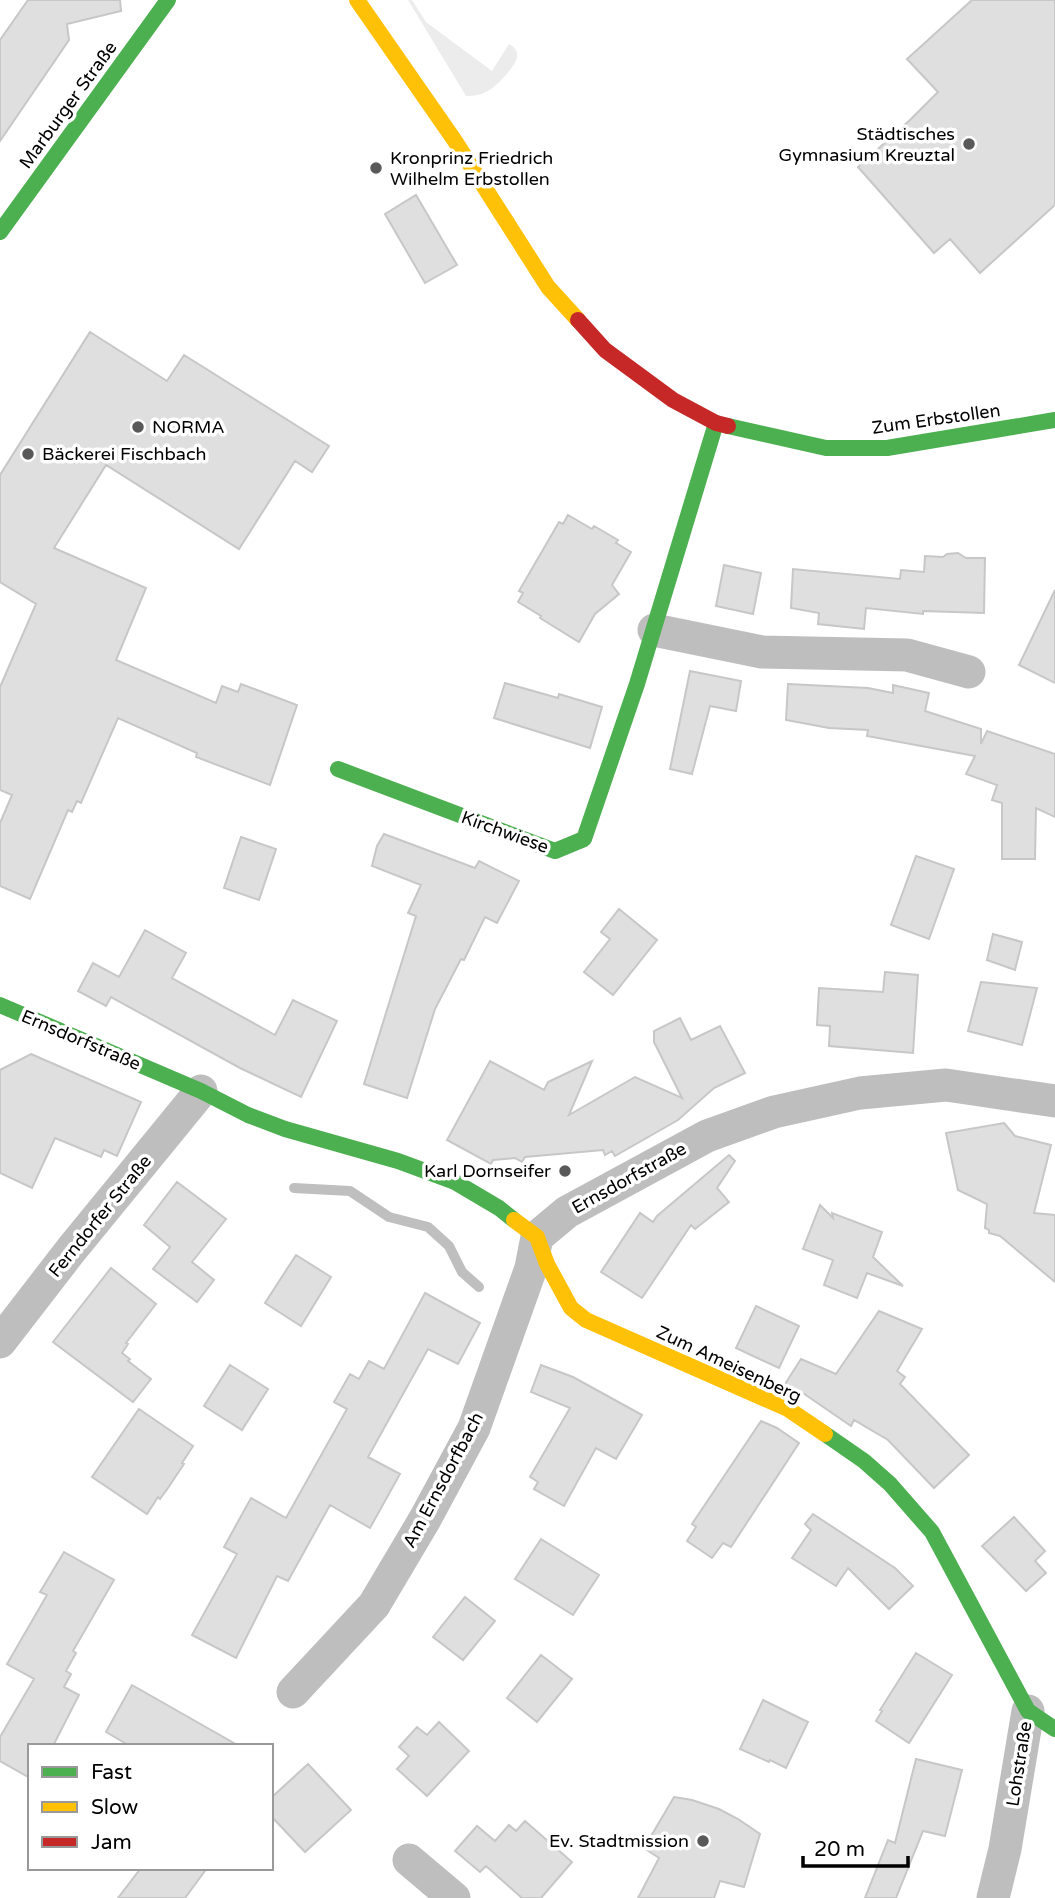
<svg xmlns="http://www.w3.org/2000/svg" width="1055" height="1898" viewBox="0 0 1055 1898" font-family="'Varela Round',sans-serif">
<style>
.green{fill:#ececec}
.lines{fill:none;stroke-linecap:round;stroke-linejoin:round}
.stream{stroke:#bfbfbf;stroke-width:10}
.building{fill:#dfdfdf;stroke:#c7c7c7;stroke-width:2}
.street{stroke:#bebebe;stroke-width:33}
.fast{stroke:#4caf50;stroke-width:16}
.slow{stroke:#ffc107;stroke-width:16}
.jam{stroke:#c62828;stroke-width:16}
.poi-dot{fill:#595959;stroke:#fff;stroke-width:2.5}
.labels{text-anchor:middle;stroke-width:7;stroke-linejoin:round;paint-order:stroke}
.street-label{font-size:18px;fill:#000;stroke:#fff}
.poi-label{font-size:18px;fill:#000;stroke:#fff;text-anchor:end}
</style>
<rect width="100%" height="100%" fill="#fff"/>
<!-- green -->
<path class="green" d="M408,0H412L426,22L492,71L509,44C514,47 518,50 517,57C516,66 496,87 488,91C481,95 474,96 466,96Z"/>
<g class="lines">
<!-- stream -->
<path class="stream" d="M294,1188L350,1191L389,1217L428,1227L449,1246L462,1272L479,1287"/>
</g>
<!-- building -->
<path class="building" d="M28,0H120L121,11L67,24L69,40L0,141V40Z
M972,0H1055V205L980,273L950,239L934,253L858,167L910,120L938,92L907,59Z
M416,195L457,265L425,283L385,214Z
M90,332L167,381L184,355L329,446L312,472L295,461L239,549L106,465L54,548L146,588L116,660L216,703L222,686L238,692L241,684L297,705L270,785L196,757L197,753L118,718L81,803L77,801L72,812L68,810L30,899L0,886V823L12,795L0,790V687L36,604L0,582V475Z
M568,515L592,529L594,526L618,540L616,543L631,552L612,585L619,594L595,614L579,642L540,618L541,616L518,602L523,593L519,591L559,522L563,524Z
M958,553L966,558H985L984,613L923,611V614L866,608L864,629L818,624L819,613L791,608L793,569L900,579L901,570L924,572L925,556L943,557L947,554Z
M724,565L761,573L753,614L716,606Z
M1055,590V683L1019,665Z
M690,671L741,681L736,711L710,706L692,774L670,769Z
M505,683L558,698L559,694L602,707L590,748L494,718Z
M788,684L868,688L893,693V685L929,693L925,711L981,729V744L987,731L1055,754V817L1036,808L1035,859H1002V803L992,800L997,785L966,774L975,756L867,736L868,730L829,728L786,720Z
M384,834L475,868L479,861L519,881L497,923L485,917L464,960L461,959L435,1009L407,1098L364,1084L416,916L408,913L421,885L372,866L377,846Z
M241,837L276,849L259,900L224,888Z
M916,856L954,869L929,939L891,925Z
M619,909L657,940L613,995L584,972L610,939L601,932Z
M145,930L186,953L172,978L275,1035L293,1000L337,1021L301,1097L240,1068L111,997L106,1006L78,991L93,963L119,977Z
M993,934L1022,942L1015,970L987,960Z
M885,972L918,975L913,1053L829,1046L830,1026L817,1025L819,988L883,992Z
M981,982L1037,988L1022,1045L968,1031Z
M680,1018L691,1040L720,1026L745,1073L714,1088L678,1120L615,1156L612,1151L605,1155L603,1150L525,1157L522,1162L515,1158L493,1160L491,1164L447,1140L490,1061L544,1090L548,1082L592,1061L569,1115L635,1077L682,1098L654,1042V1031Z
M31,1054L141,1102L117,1156L104,1150L101,1157L55,1138L32,1188L0,1173V1070Z
M1004,1123L1015,1136L1051,1145L1034,1213L1055,1215V1282L1000,1236L989,1233V1230L985,1228L987,1204L958,1190L946,1133Z
M729,1155L735,1161L717,1188L729,1202L695,1229L691,1225L642,1298L601,1272L640,1213L653,1222L657,1216Z
M177,1182L226,1219L192,1262L214,1280L197,1302L153,1269L170,1247L144,1225Z
M820,1205L833,1218L832,1213L882,1232L873,1257L903,1286L867,1273L857,1298L824,1285L833,1260L803,1249Z
M296,1255L331,1277L301,1326L265,1303Z
M111,1268L156,1304L126,1343L128,1344L122,1353L130,1359L128,1361L151,1379L133,1402L53,1342Z
M425,1293L480,1323L458,1364L428,1349L368,1457L400,1474L370,1528L330,1505L288,1581L277,1576L236,1658L192,1635L237,1554L224,1547L251,1498L286,1518L347,1409L334,1402L350,1374L359,1379L369,1361L384,1369Z
M756,1306L799,1326L779,1368L736,1348Z
M879,1311L922,1329L897,1371L905,1377L900,1384L969,1455L934,1488L888,1440L854,1420L851,1426L800,1391L785,1384L801,1359L836,1374Z
M230,1365L268,1389L242,1430L204,1406Z
M541,1365L573,1377L642,1415L616,1459L596,1448L564,1506L534,1489L538,1482L530,1477L570,1408L531,1392Z
M139,1409L193,1446L182,1463L184,1464L168,1488L160,1499L158,1497L147,1514L92,1477Z
M761,1421L777,1428L799,1443L731,1547L723,1543L712,1558L687,1541L696,1527L692,1524Z
M813,1514L895,1568L913,1586L889,1609L848,1568L836,1586L792,1558L811,1530L805,1524Z
M1014,1517L1045,1551L1035,1561L1046,1573L1026,1591L982,1546Z
M541,1539L599,1575L573,1615L515,1579Z
M64,1552L114,1580L73,1651L76,1653L66,1671L71,1674L64,1687L79,1695L53,1746H30V1778L0,1761V1737L34,1679L7,1664L47,1595L40,1592Z
M465,1597L495,1621L463,1660L433,1637Z
M916,1653L952,1675L909,1743L876,1721L882,1711L880,1710Z
M541,1655L572,1679L537,1722L507,1698Z
M132,1685L239,1746H130L106,1732Z
M763,1700L808,1722L786,1768L770,1760L769,1762L740,1749Z
M439,1722L469,1751L427,1796L397,1769L409,1756L399,1747L417,1727L427,1735Z
M916,1759L962,1770L945,1836L923,1831L896,1898H865L888,1840L895,1843Z
M308,1764L351,1810L305,1852L271,1816V1798Z
M674,1797L692,1800L719,1809L738,1819L760,1834L744,1887L720,1881L714,1898H638L659,1858L644,1848Z
M525,1821L572,1862L541,1898H522L486,1866L480,1872L455,1851L477,1826L495,1841L509,1825L516,1831Z
M141,1868H207L185,1898H118Z"/>
<g class="lines">
<!-- street -->
<path class="street" d="M654,630L762,652L907,655L969,672
M0,1342L71,1250L201,1091
M293,1692L374,1605L425,1519L474,1428L531,1268L537,1237L567,1212L707,1136L774,1112L860,1093L946,1085L1055,1101
M409,1860L454,1898
M993,1898L1005,1849L1028,1711"/>
<!-- fast -->
<path class="fast" d="M0,232L168,0
M728,426L826,448H887L1055,420
M338,769L555,851L584,839L637,684L716,423
M0,1005L201,1091L248,1115L285,1129L398,1161L455,1182L499,1208L514,1220
M825,1434L864,1461L890,1484L932,1532L1028,1711L1055,1729"/>
<!-- slow -->
<path class="slow" d="M357,0L455,141L548,287L578,320
M514,1220L537,1237L547,1264L571,1308L586,1320L788,1409L825,1434"/>
<!-- jam -->
<path class="jam" d="M578,320L605,350L673,400L716,423L728,426"/>
</g>
<!-- markers -->
<g class="poi-dot">
<circle cx="969" cy="144" r="7"/>
<circle cx="376" cy="168" r="7"/>
<circle cx="138" cy="427" r="7"/>
<circle cx="28" cy="454" r="7"/>
<circle cx="565" cy="1171" r="7"/>
<circle cx="703" cy="1841" r="7"/>
</g>
<g class="labels">
<!-- street labels -->
<g class="street-label">
<text transform="translate(68 105) rotate(-54)" y="6">Marburger Straße</text>
<text transform="translate(936 419) rotate(-8)" y="6">Zum Erbstollen</text>
<text transform="translate(505 832) rotate(20)" y="6">Kirchwiese</text>
<text transform="translate(81 1040) rotate(23)" y="6">Ernsdorfstraße</text>
<text transform="translate(629 1178) rotate(-29)" y="6">Ernsdorfstraße</text>
<text transform="translate(100 1216) rotate(-51)" y="6">Ferndorfer Straße</text>
<text transform="translate(729 1364) rotate(25)" y="6">Zum Ameisenberg</text>
<text transform="translate(443 1480) rotate(-62)" y="6">Am Ernsdorfbach</text>
<text transform="translate(1019 1764) rotate(-81)" y="6">Lohstraße</text>
</g>
<!-- poi labels -->
<g class="poi-label">
<text x="955" y="140">Städtisches<tspan x="955" dy="21">Gymnasium Kreuztal</tspan></text>
<text x="390" y="164" text-anchor="start">Kronprinz Friedrich<tspan x="390" dy="21">Wilhelm Erbstollen</tspan></text>
<text x="152" y="433" text-anchor="start">NORMA</text>
<text x="42" y="460" text-anchor="start">Bäckerei Fischbach</text>
<text x="551" y="1177">Karl Dornseifer</text>
<text x="689" y="1847">Ev. Stadtmission</text>
</g>
</g>
<!-- legend -->
<rect x="28" y="1744" width="245" height="126" fill="#ffffff" stroke="#999999" stroke-width="2"/>
<rect x="42" y="1767" width="35" height="10" fill="#4caf50" stroke="#999999" stroke-width="2"/>
<text x="91" y="1779" font-size="21" fill="#000000">Fast</text>
<rect x="42" y="1802" width="35" height="10" fill="#ffc107" stroke="#999999" stroke-width="2"/>
<text x="91" y="1814" font-size="21" fill="#000000">Slow</text>
<rect x="42" y="1837" width="35" height="10" fill="#c62828" stroke="#999999" stroke-width="2"/>
<text x="91" y="1849" font-size="21" fill="#000000">Jam</text>
<!-- scale -->
<path d="M803 1856v10h105v-10" fill="none" stroke="#000000" stroke-width="3.5"/>
<text x="814" y="1856" font-size="21" fill="#000000" stroke="#ffffff" stroke-width="5" paint-order="stroke">20 m</text>
</svg>
